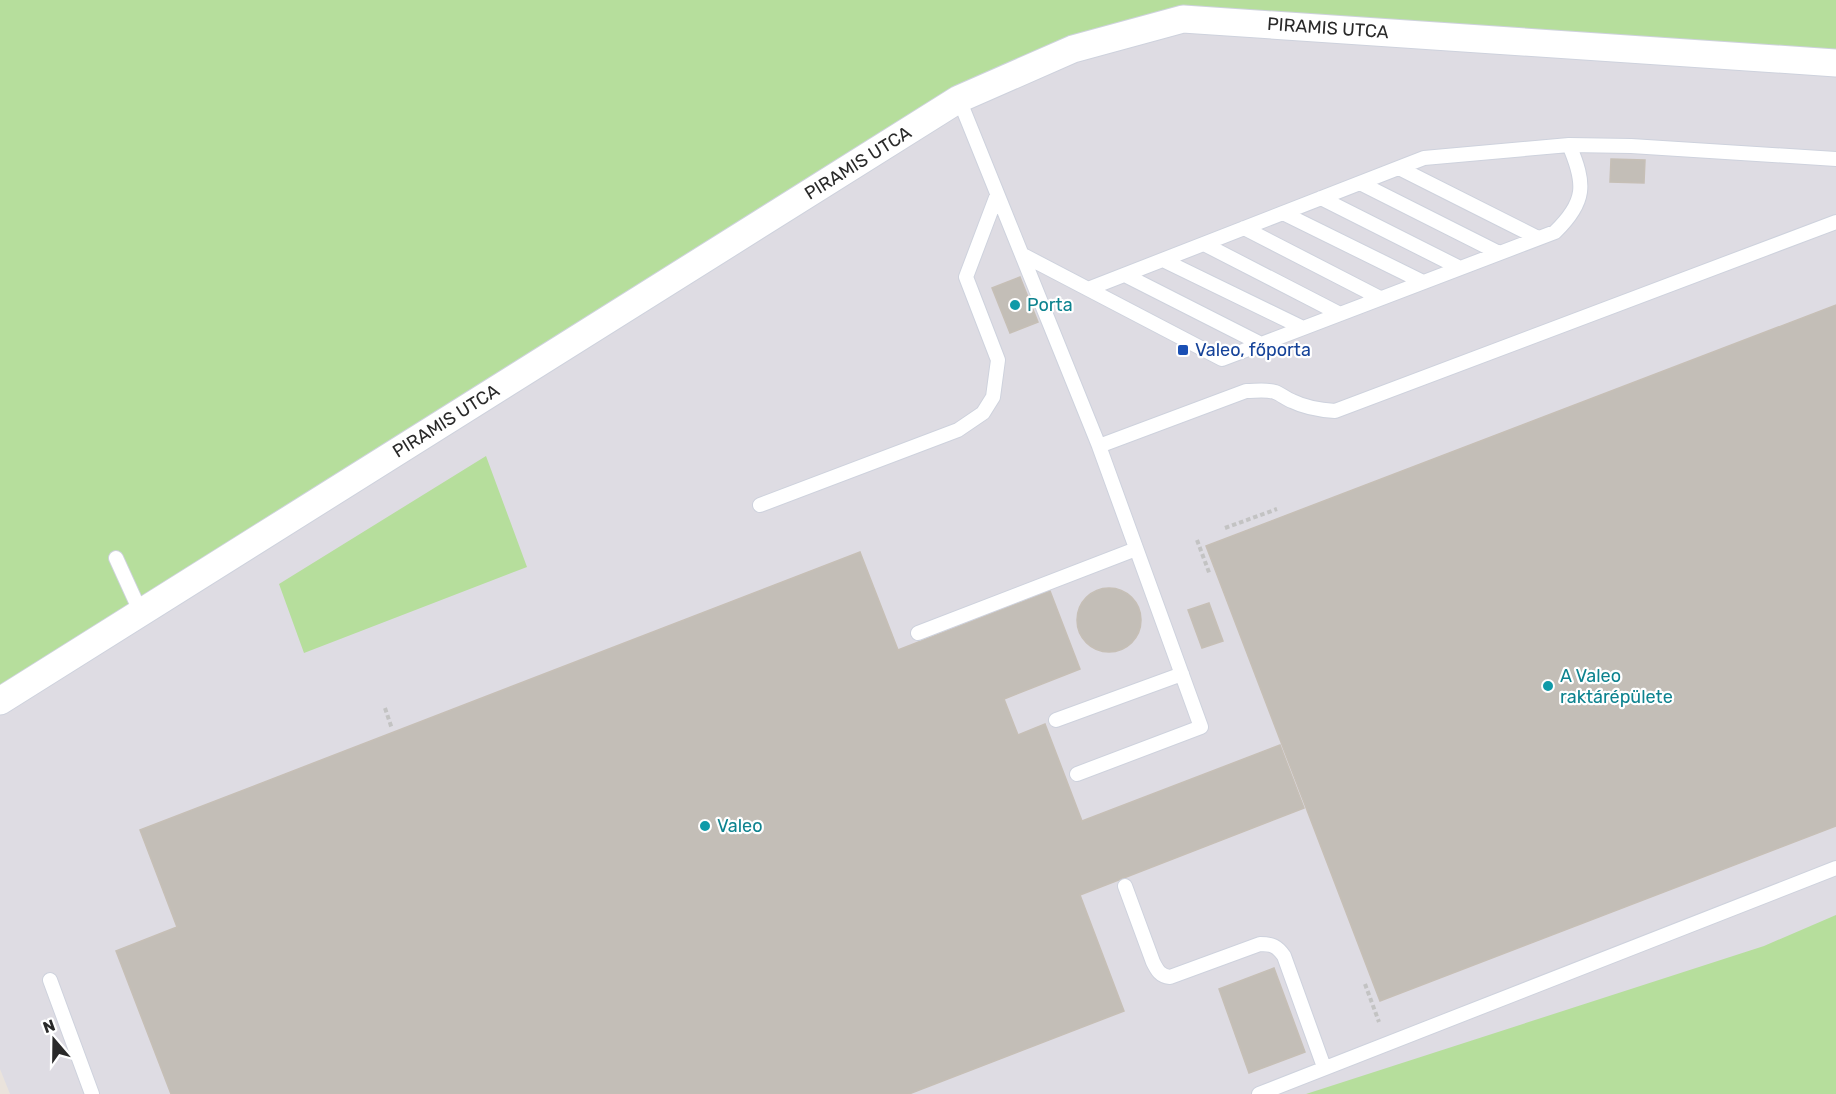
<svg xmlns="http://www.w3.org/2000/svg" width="1836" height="1094" viewBox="0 0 1836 1094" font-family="Rubik,sans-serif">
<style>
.industrial{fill:#dedce3}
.green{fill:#b6de9c}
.building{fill:#c3beb7;stroke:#c6bfb6;stroke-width:1.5}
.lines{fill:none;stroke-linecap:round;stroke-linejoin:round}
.lane-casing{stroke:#ced2dd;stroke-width:16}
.street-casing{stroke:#ced2dd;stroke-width:29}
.path{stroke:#c3c3c3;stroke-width:4;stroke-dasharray:4.5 3;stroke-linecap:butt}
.lane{stroke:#fff;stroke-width:14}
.street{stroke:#fff;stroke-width:27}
.culture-dot{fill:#0f9aa8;stroke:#fff;stroke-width:2}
.transit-dot{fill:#1a4fb4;stroke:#fff;stroke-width:2}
.labels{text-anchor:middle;stroke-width:4.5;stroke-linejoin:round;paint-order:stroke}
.street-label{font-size:18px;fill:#292929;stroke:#fff}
.culture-label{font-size:18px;fill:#0d838f;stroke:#fff;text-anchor:start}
.transit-label{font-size:18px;fill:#164399;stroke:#fff;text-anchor:start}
</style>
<rect width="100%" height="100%" fill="#eae3dc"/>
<!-- industrial -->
<path class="industrial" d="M1184,14L1836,54V1094H10L0,1069V696L956,95Z"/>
<!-- green -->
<path class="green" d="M0,0H1836V54L1184,14L1070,45L0,696Z
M486,456L527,567L304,653L279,584Z
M1836,915V1094H1306L1764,946Z"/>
<!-- building -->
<path class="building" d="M1611,159L1645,160L1644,183L1610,182Z
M1020,277L1038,322L1010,333L992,288Z
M1836,305V826L1380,1001L1206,546Z
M860,552L898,650L1050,591L1080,669L1004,699L1018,735L1045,724L1082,821L1280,745L1304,808L1080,895L1124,1011L909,1094H171L116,951L177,927L140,830Z
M1077 620a32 32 0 1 1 64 0a32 32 0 1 1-64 0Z
M1209,603L1223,641L1202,648L1188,610Z
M1274,968L1305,1052L1249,1073L1219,989Z"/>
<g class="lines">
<!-- lane casing -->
<g class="lane-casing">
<path id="lane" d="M959,99L1099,446L1201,727L1077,774
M1399,168L1538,238
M1360,183L1499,253
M1321,198L1460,268
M1283,213L1423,282
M1244,228L1380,298
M1204,244L1340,314
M1023,255L1222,359L1555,232C1586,202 1586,184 1569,145
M1163,260L1303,328
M1125,275L1261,344
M1088,289L1424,158L1569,145L1631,146L1836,159
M1099,446L1246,391C1256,391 1265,389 1275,392C1281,394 1286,399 1292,401C1306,408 1320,410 1335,411L1836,222
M760,505L958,430L983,413L993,397L998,360L966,277L997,195
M116,558L141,613
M918,633L1136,549
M1056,720L1182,674
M1125,886L1153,962C1157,970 1160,976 1170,977L1260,944C1272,944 1277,946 1284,956L1324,1067
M50,980L92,1094
M1259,1094L1836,868"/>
</g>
<!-- street casing -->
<g class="street-casing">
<path id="street" d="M0,701L959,99L1073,49L1183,19L1836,63"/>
</g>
<!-- path -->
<path class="path" d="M1225,528L1277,509
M1197,540L1210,575
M385,708L392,729
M1365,984L1379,1022"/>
<!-- lane -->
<use href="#lane" class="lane"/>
<!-- street -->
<use href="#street" class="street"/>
</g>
<!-- markers -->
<g class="culture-dot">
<circle cx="1015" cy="305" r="6"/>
<circle cx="1548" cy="686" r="6"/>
<circle cx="705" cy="826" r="6"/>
</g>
<rect class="transit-dot" x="1177" y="344" width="12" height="12" rx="3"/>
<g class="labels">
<!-- street labels -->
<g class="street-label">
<text transform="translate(1328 28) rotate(4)" y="6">PIRAMIS UTCA</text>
<text transform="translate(858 163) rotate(-32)" y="6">PIRAMIS UTCA</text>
<text transform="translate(446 421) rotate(-32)" y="6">PIRAMIS UTCA</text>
</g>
<!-- culture labels -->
<g class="culture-label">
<text x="1027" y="311">Porta</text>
<text x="1560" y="682">A Valeo<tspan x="1560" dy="21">raktárépülete</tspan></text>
<text x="717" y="832">Valeo</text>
</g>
<!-- transit labels -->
<g class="transit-label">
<text x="1195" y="356">Valeo, főporta</text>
</g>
</g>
<!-- north arrow -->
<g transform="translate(54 1040) rotate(340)" stroke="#ffffff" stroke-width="4.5" paint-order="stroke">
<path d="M0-4.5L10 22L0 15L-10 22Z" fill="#292929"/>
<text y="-9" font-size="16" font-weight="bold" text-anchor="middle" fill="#292929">N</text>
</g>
</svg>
